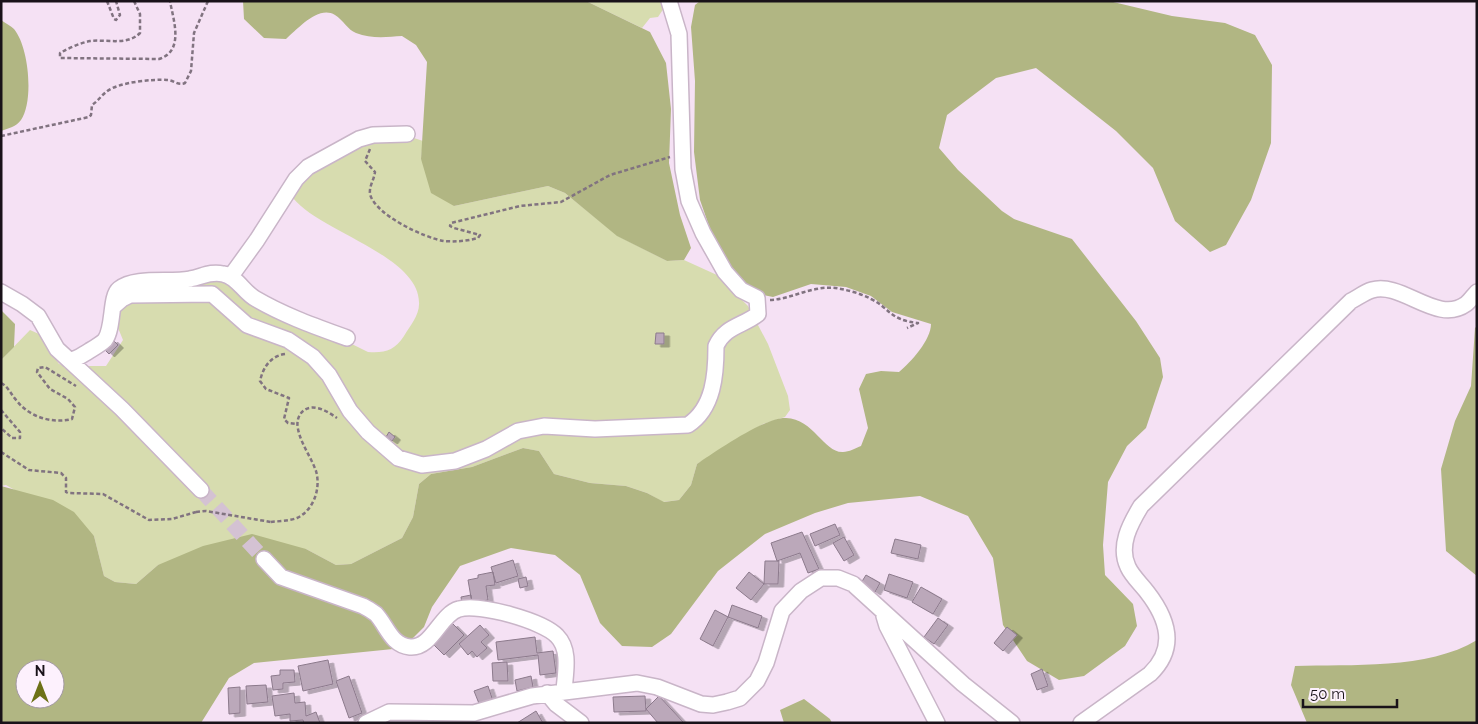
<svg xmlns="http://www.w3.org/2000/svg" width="1478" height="724" viewBox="0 0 1478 724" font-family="Raleway,sans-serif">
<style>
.green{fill:#d7dcaf}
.forest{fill:#b1b683;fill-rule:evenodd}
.building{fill:#bba8ba;stroke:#8c7a8c;filter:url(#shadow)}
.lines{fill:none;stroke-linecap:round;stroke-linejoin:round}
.minor-tunnel{stroke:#d4c2d3;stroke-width:15;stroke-dasharray:15 8;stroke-linecap:butt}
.minor-casing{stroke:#c9b5c8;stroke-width:18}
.path{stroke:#817380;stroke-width:2.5;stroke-dasharray:4 2.5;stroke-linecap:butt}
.minor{stroke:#fff;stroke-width:15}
.path-bridge{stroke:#817380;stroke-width:2.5;stroke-dasharray:4 2.5;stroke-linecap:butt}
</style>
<defs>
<filter id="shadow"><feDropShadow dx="5.5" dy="3" stdDeviation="0" flood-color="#0004"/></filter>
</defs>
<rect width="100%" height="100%" fill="#f5e1f4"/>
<!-- green -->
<path class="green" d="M586,1H665L666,5L658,17L650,18L642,28Z
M414,138L423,141L421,159L454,206L548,186L565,193L618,236L667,261L684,260L717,275L748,306L768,344L788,396L790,410L785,417L763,424L697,464L691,485L679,500L663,502L647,493L626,486L590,483L554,474L539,451L523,448L472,467L431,474L419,484L413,517L402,538L351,564L336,565L306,549L158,565L136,584L115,582L104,576L94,536L6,485L1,486V360L30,330L39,334L59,364L69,366H106L123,340L116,323L122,292L213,276L368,352C385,353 394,351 404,336C410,326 420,315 419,302C418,255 320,232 293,198L296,188L306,176L358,148L374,141Z"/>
<!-- forest -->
<path class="forest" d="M243,1H586L650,32L666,63L671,109L669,163L680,215L691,248L684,260L667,261L617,236L565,193L548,186L454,206L431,193L421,159L427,62L416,45L402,36C387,37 371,39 356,33C348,30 343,20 335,15C318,5 298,29 286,39L264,38L244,19Z
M700,1H1109L1172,16L1225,23L1255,35L1272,65L1271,143L1251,200L1226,245L1210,252L1175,221L1153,168L1116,131L1036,68L996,78L947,115L939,148L958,170L1002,211L1014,219L1072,239L1136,321L1160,358L1163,377L1146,428L1127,446L1108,482L1103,545L1105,575L1133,604L1137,626L1125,646L1084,676L1059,680L1027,661L1003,625L993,558L968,516L920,496L848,503L815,513L765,534L718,571L671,634L652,647L622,646L600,623L580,575L555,555L511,548L460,566L432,607L424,627L403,648L254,663L229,678L201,723H1V486L53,500L74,512L94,536L104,576L115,582L136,584L158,565L203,546L252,534L306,549L336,565L351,564L402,538L413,517L419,484L431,474L472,467L523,448L539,451L554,474L590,483L626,486L647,493L664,502L679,500L691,485L697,464C715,452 765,417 786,418C814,419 824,453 843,452C849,452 856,448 861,446L868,428L859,389L866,374L881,371L899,372C911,362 931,340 931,324L892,312L871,296L846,287L811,284L773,297L759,294L743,286L716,246L700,200L694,152L695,81L691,27L695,5ZM25,669H55V699H25Z
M1,20C5,23 11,26 14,29C29,47 34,101 21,120C16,127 9,128 1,131Z
M1,310L15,324L14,347L1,360Z
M1477,326V576L1446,551L1441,469L1455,421L1471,386L1475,328Z
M1477,640V723H1307L1291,685L1295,666C1350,664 1428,670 1477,640Z
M804,699L830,719L832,723H784L780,710Z"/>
<!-- building -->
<path class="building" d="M656,333H664V344H655Z
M112,339L118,345L109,354L103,348Z
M389,432L395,437L392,441L386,437Z
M835,524L840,535L815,546L810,534Z
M802,532L819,569L808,573L800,553L777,561L771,543Z
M844,537L854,555L844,561L833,543Z
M895,539L921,545L918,559L891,553Z
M513,560L518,576L496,583L491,567Z
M765,561H779L778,584H764Z
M493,572L495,585L486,586L488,600L472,603L468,580L478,578V575Z
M749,572L764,584L751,600L736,588Z
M889,574L913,582L907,598L884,590Z
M866,575L880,583L875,592L861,583Z
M526,577L528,586L520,588L518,579Z
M921,587L942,599L933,614L912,602Z
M471,595L472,603L462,604L461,597Z
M732,605L762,616L758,628L728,617Z
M715,610L728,617L713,646L700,639Z
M938,618L948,625L934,644L924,637Z
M452,623L464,635L444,655L432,643Z
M480,625L489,635L481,642L487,648L477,657L472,651L468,655L459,644Z
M1007,627L1017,635L1003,651L994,643Z
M535,637L537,653L553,651L556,673L540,675L538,655L498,660L496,642Z
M328,660L333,684L303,691L298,666Z
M507,662L508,681H493L492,663Z
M1042,669L1048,686L1037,690L1031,674Z
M280,670H294L295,682L283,683V689L273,690L271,676L280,675Z
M349,676L362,713L349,718L336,681Z
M531,676L533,687L517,691L515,680Z
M266,685L268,702L247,704L246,686Z
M488,686L493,701L480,706L474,691Z
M240,687V713L229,714L228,688Z
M294,693L295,703L305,702L306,716L316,712L320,723H304L303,720L290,721V714L275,716L272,696Z
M645,696L646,711L614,712L613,697Z
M659,696L684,723H658L646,709Z
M536,711L543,723H517Z"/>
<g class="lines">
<!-- minor-tunnel -->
<path class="minor-tunnel" d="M201,490L264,559"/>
<!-- minor casing -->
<g class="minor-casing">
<path id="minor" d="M231,276L257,240L296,179L308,167L359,139L373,135L407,134
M1,292L22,304L38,316L57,349L69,360C77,360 82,355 89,351C94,348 101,344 105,340C114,328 110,296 119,289C135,276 170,283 190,279C202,277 210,271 223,274C237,276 244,293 256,299C285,316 317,327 347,338
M114,306L122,299L130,295L212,294L247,325L288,340L313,357L329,375L350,411L368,432L398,458L422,465L455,461L486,449L518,431L544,426L595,429L688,425C714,408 716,374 716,346C725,326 743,326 758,314L757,298L741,290L725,272L703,233L689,201L683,169L679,34L669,1
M69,360L122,409L201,490
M264,559L281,577L363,606C367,608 372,611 376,614C387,626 391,645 410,647C432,649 440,614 459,609C479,603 543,621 557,636C571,650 565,674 564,691
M884,616L887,626L937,723
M547,693L556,704L581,723
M366,723L389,712L474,713L532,696L637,683L657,687L701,704L713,705L727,702L740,698L757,681L766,663L782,611L801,591L821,578H838L853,584L963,684L1012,723
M1081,723L1150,674C1177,648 1168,619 1147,592C1141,584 1132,576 1128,567C1118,546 1130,524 1141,506L1351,301C1357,298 1365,292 1372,290C1402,281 1437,325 1466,304C1470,301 1474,295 1477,292"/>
</g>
<!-- path -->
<path class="path" d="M107,1L114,19L116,20L120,15L116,1
M134,1L140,14V33C127,46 107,39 90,41C80,43 69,48 60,53V58L159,59C185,51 173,19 170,1
M1,136L89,117L91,115L92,105C98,101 101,96 106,92C118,82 153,79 167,80C174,80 178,86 185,83L191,71L194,33L208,1
M370,149L365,161L375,172C374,180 369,186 370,194C375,215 425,238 444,241C456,242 467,241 478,238L480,235L454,228L450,226L451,223L520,206L561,202L610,175L670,157
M770,300C794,299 815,283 841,289C851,291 862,294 871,299C890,308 889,320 918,323L907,328
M285,354C270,356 263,368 260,381L266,389L289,398L284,419L288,423L297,424
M1,383C9,387 11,395 17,401C29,417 53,424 72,419L75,407L68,399L50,389L37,372L38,368L45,367L76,386
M1,410L20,432V438H12L1,428
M1,452L29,470L61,473L66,478V492L68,493L103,494L149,520L172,519L196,512
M271,522C279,521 289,521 297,518C314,510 321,488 316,471C311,457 301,444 298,429C295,416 304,405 317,408C324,409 331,414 337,418"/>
<!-- minor -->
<use href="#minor" class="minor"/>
<!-- path-bridge -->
<path class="path-bridge" d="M196,512L206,511L271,522"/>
</g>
<!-- border -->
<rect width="1478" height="724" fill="none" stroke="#191219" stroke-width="5"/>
<!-- north arrow -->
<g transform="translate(40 684)"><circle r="24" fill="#fdf1fd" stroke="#a298a2"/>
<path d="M0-4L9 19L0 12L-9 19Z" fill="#6d7117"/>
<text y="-8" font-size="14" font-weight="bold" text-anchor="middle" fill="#191219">N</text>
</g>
<!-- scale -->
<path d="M1303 699v8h94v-8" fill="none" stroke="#191219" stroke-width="2.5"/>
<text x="1310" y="699" font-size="15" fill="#191219" stroke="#fdf1fd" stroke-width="4" paint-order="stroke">50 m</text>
</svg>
